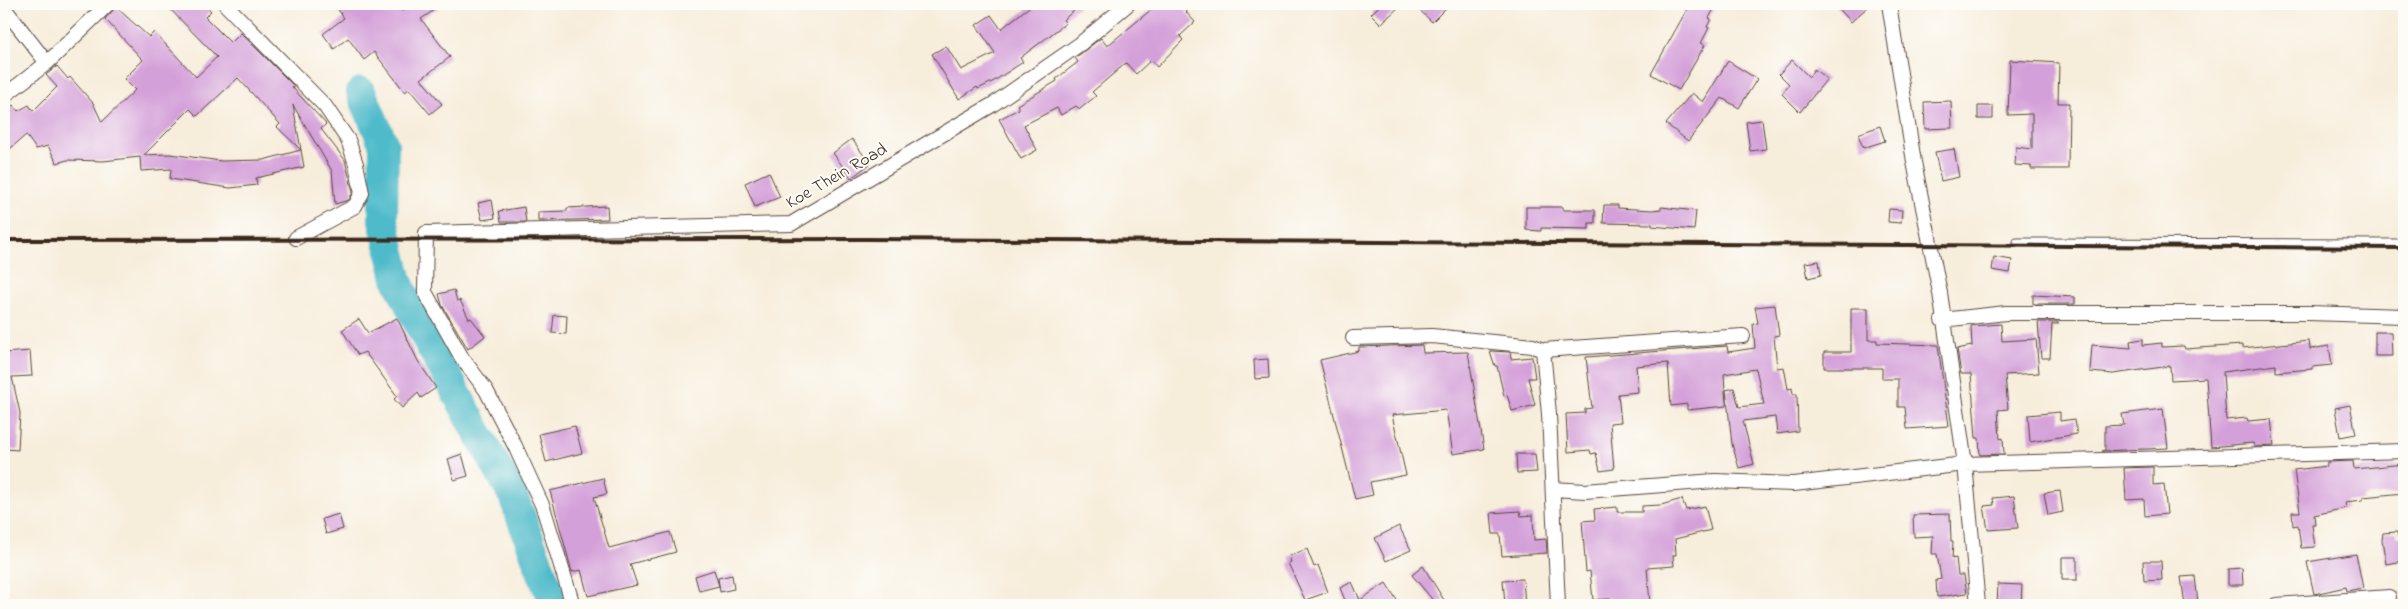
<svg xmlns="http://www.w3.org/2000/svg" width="2408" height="609" viewBox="0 0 2408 609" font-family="'Indie Flower',sans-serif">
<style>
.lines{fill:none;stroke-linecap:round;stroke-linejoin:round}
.river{stroke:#4fbbca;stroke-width:30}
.building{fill:#d4a0d9;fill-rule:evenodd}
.lane-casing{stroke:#57473a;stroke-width:9}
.street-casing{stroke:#57473a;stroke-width:16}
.lane{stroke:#fff;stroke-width:7}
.street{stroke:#fff;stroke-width:14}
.rail{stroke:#3b2a1e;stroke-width:4}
.labels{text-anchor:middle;stroke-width:4;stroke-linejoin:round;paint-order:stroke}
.street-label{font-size:18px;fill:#3b2a1e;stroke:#fdfcf7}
</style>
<rect width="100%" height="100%" fill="#fdfcf7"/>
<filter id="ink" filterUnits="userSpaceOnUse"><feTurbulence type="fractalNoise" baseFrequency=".02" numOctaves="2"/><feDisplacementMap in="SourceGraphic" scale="10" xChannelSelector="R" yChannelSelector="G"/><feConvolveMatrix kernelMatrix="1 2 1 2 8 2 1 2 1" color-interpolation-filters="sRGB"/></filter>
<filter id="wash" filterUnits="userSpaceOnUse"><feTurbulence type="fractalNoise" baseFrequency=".0096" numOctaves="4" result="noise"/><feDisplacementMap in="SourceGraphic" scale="20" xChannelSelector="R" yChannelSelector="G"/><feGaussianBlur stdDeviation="1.12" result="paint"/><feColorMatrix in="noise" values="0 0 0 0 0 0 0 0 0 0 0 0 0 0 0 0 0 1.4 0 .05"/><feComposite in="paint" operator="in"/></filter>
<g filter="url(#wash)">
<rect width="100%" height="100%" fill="#f7eddb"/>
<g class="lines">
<!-- river -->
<path class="river" d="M361,92L384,145L383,220L398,282L421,329L513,496L554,605"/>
</g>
<g id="blocks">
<!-- building -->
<path class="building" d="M165,4H204L211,11L205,17L231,43L241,33L294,86L292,87L326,124L321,129L345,160L353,192L349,200L335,204L332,171L293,105L304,167L256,178L257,185L230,188L170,179L171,169L141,171L140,157L103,161L67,160L57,163L48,146L36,149L26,135L4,154V113L13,105L18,111L29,105L33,111L57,87L46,75L57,66L68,79L70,77L93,103L102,122L135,90L124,79L143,60L105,19L116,7L149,37L154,32L196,77L217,57ZM238,78L280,124L277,127L301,150L263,160L221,161L170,154L144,155L190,109L197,116Z
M334,4H397L402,11L412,4H443L421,19L450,57L421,79L442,104L430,114L409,89L405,92L374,52L364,60L348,38L334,49L323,34L344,18Z
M1033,4H1082L1063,20L1066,23L1020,58L1023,62L994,81L978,89L977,87L959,99L932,54L946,46L961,70L995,53L976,25L991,15L1001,29Z
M1158,4H1195L1186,12L1195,22L1180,36L1183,40L1157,67L1151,60L1136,74L1126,63L1092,92L1096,96L1080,109L1076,106L1061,115L1057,108L1024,125L1037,150L1021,159L999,119L1019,109L1017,105L1057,81L1056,79L1078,62L1075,58L1101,38L1107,46Z
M1381,4H1402L1381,24L1371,14Z
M1413,4H1450L1432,22Z
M1690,4H1704L1714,9L1709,18L1711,19L1707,27L1709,28L1701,43L1705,45L1679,90L1651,74Z
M1835,4H1871L1851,22Z
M1792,60L1809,77L1814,69L1827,79L1800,112L1782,94L1789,84L1779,74Z
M2010,60L2059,63L2058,103H2069L2068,169H2031V166L2015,165L2016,147L2032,149V114L2008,115Z
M1728,61L1757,79L1739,108L1722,98L1688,141L1666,124L1692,93L1703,102Z
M1951,101L1952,128L1925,129L1924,102Z
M1978,106H1993V119H1978Z
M1762,120L1766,149L1750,151L1746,122Z
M1880,126L1885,141L1863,148L1858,134Z
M852,139L870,164L851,178L833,153Z
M1954,149L1959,177L1941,181L1935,152Z
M769,172L780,197L755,207L745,183Z
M492,200L495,218L482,220L478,203Z
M1604,205H1618V208L1652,210L1661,209V207L1696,211L1694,230L1652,226V224L1603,223Z
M607,206L608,219L538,221V212L567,211V208Z
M524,207L526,222H501L499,211Z
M1526,207H1563V210H1595V223H1589V229L1541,228V231L1526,230Z
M1889,209L1902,210L1901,223L1888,222Z
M1994,257L2012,260L2010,273L1992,270Z
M1819,261L1821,275L1808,278L1805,263Z
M454,290L457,301L460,300L469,319L471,318L485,336L468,349L442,305L439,294Z
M2033,295L2075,297V304H2033Z
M1775,305L1779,335L1774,336L1777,368L1784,367L1788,389L1792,388L1793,394H1797L1798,431L1777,434L1775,417L1743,421L1754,464L1739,468L1732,444L1726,390L1734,388L1739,407L1764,404L1756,369L1724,374L1726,406L1687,410V404L1671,406L1668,363L1636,366L1638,392L1618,394L1621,422L1610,423L1614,469L1600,471L1596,453L1591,454L1590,450L1568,452L1566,414L1585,413V409L1592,408L1586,357L1727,346L1728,352L1755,348L1753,324L1758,323L1755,307Z
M1851,308H1868V340H1877V343L1938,345L1949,426L1907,429L1905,407H1898V379H1882V368H1824V352H1851Z
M554,315L567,316L566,334L552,333Z
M397,318L418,361L436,388L421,398L418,393L402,408L394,399L397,396L365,352L358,355L342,330L359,319L368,333Z
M2038,322H2058V324H2052L2050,358H2041Z
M2001,324L2002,341L2036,339L2039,373L2005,375L2008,409L1998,410L2000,439L2003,438L2004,454L1980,455L1979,438H1976L1971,374H1961L1957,349L1972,346L1971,326Z
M2375,332H2391L2392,356H2375Z
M2143,339V345L2162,343V347L2184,346L2185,349L2242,345V348L2309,341L2310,349L2329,346L2332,365L2312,367V369L2276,372V365L2223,372L2226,420L2247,418L2248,421L2271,419L2274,446L2254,447L2253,443L2211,447L2206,378L2171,380L2170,366L2113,374L2090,372L2092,345L2131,348L2130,341Z
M1422,345L1423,353L1468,352L1484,449L1453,454L1446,410L1392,415L1406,475L1370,482L1373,495L1355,499L1320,360L1359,351V347Z
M30,351L32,376L12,377L20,413L18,450L4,449V353Z
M1490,351L1510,352L1511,359L1532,357L1535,378H1528L1535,405L1512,411L1507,395L1504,396L1497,366H1495Z
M1268,359L1269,378L1255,379L1254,360Z
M2350,405L2356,434L2340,437L2335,408Z
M2163,409L2168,448L2102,451L2105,450V426L2124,425L2122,414Z
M2060,412V421L2075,419L2077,434L2030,442L2028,415Z
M575,426L582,453L546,462L539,434Z
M462,454L468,476L454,480L448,459Z
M1516,454H1535L1537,472L1517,473Z
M2353,461L2354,469L2404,464V493L2363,497V500L2345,502L2346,508L2314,515L2315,525H2312L2315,547L2301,548L2298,525L2293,526L2292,512H2300L2294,470L2327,466V462Z
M2153,467V485L2164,484L2167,514L2145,516L2144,499L2126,500L2124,468Z
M603,478L607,494L594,497L609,548L670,532L676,552L630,564L637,585L588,596L581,570L572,572L550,491Z
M2060,491L2063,512L2048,515L2044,493Z
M2014,496L2018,528L1988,530L1984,506L1994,505L1993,498Z
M1682,499L1686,510L1705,506L1711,530L1675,539L1676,555H1673L1674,566L1647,568L1650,603L1625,605L1624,601L1612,602L1611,599L1593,600L1590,571L1586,572L1582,521L1595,520L1594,509L1617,507V512H1642V506L1661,505Z
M1520,511L1521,516L1533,515L1534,540L1546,539L1547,553L1502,556L1500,534H1493L1491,513Z
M339,514L343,529L326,534L322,519Z
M1950,514L1951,541H1953L1952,559L1956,558L1958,575H1964L1967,593L1937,597L1936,580L1941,579L1937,554H1932L1933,536L1914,537L1913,515Z
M1399,526L1411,550L1386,561L1375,538Z
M2397,532L2398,537L2403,536L2404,561L2386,564L2382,540L2383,533Z
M1307,549L1314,567L1318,565L1328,592L1305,600L1288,563L1291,562L1289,556Z
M2356,554L2363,588L2347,591L2346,587L2314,594L2307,562Z
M2062,557H2077V580H2062Z
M2143,561H2161L2162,580L2144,581Z
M1423,566L1444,600L1437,605L1412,575Z
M2242,568L2243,585H2228V569Z
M714,570L719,586L699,591L695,576Z
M732,575L734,589L720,592L718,578Z
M2195,576L2198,603L2185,605L2181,577Z
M1523,579L1525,605H1505L1503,580Z
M1352,582L1360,600L1386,583L1400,605H1347L1340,588Z
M1998,584L2022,585L2021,605L1997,604Z"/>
</g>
</g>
<g filter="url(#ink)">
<use href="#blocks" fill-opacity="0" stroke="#57473a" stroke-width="1"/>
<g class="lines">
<!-- lane casing -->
<g class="lane-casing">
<path id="lane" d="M2017,242L2404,243"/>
</g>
<!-- street casing -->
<g class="street-casing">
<path id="street" d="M225,4L325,106L348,140L356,164L362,193L355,206L296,238
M1889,4L1914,162L1940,293L1965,464L1978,605
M4,8L47,63
M4,96L47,63L108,4
M1942,320L2006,313H2309L2404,316
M1353,338L1432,336L1533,346L1543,350L1743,336
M1543,350L1549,414L1558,605
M1553,489L1585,491L1715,481L1794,484L1965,464L2404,451
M573,605L543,507L515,446L486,390L462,358L425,292L426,233L791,224L992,105L1080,44L1128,4
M2276,605L2389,597"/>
</g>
<!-- lane -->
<use href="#lane" class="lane"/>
<!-- street -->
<use href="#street" class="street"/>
<!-- rail -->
<path class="rail" d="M4,240L865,239L2404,248"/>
</g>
</g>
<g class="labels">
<!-- street labels -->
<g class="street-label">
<text transform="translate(836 175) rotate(-30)" y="6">Koe Thein Road</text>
</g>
</g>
<!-- margin -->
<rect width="2408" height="609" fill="none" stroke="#fdfcf7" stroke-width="20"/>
</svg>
